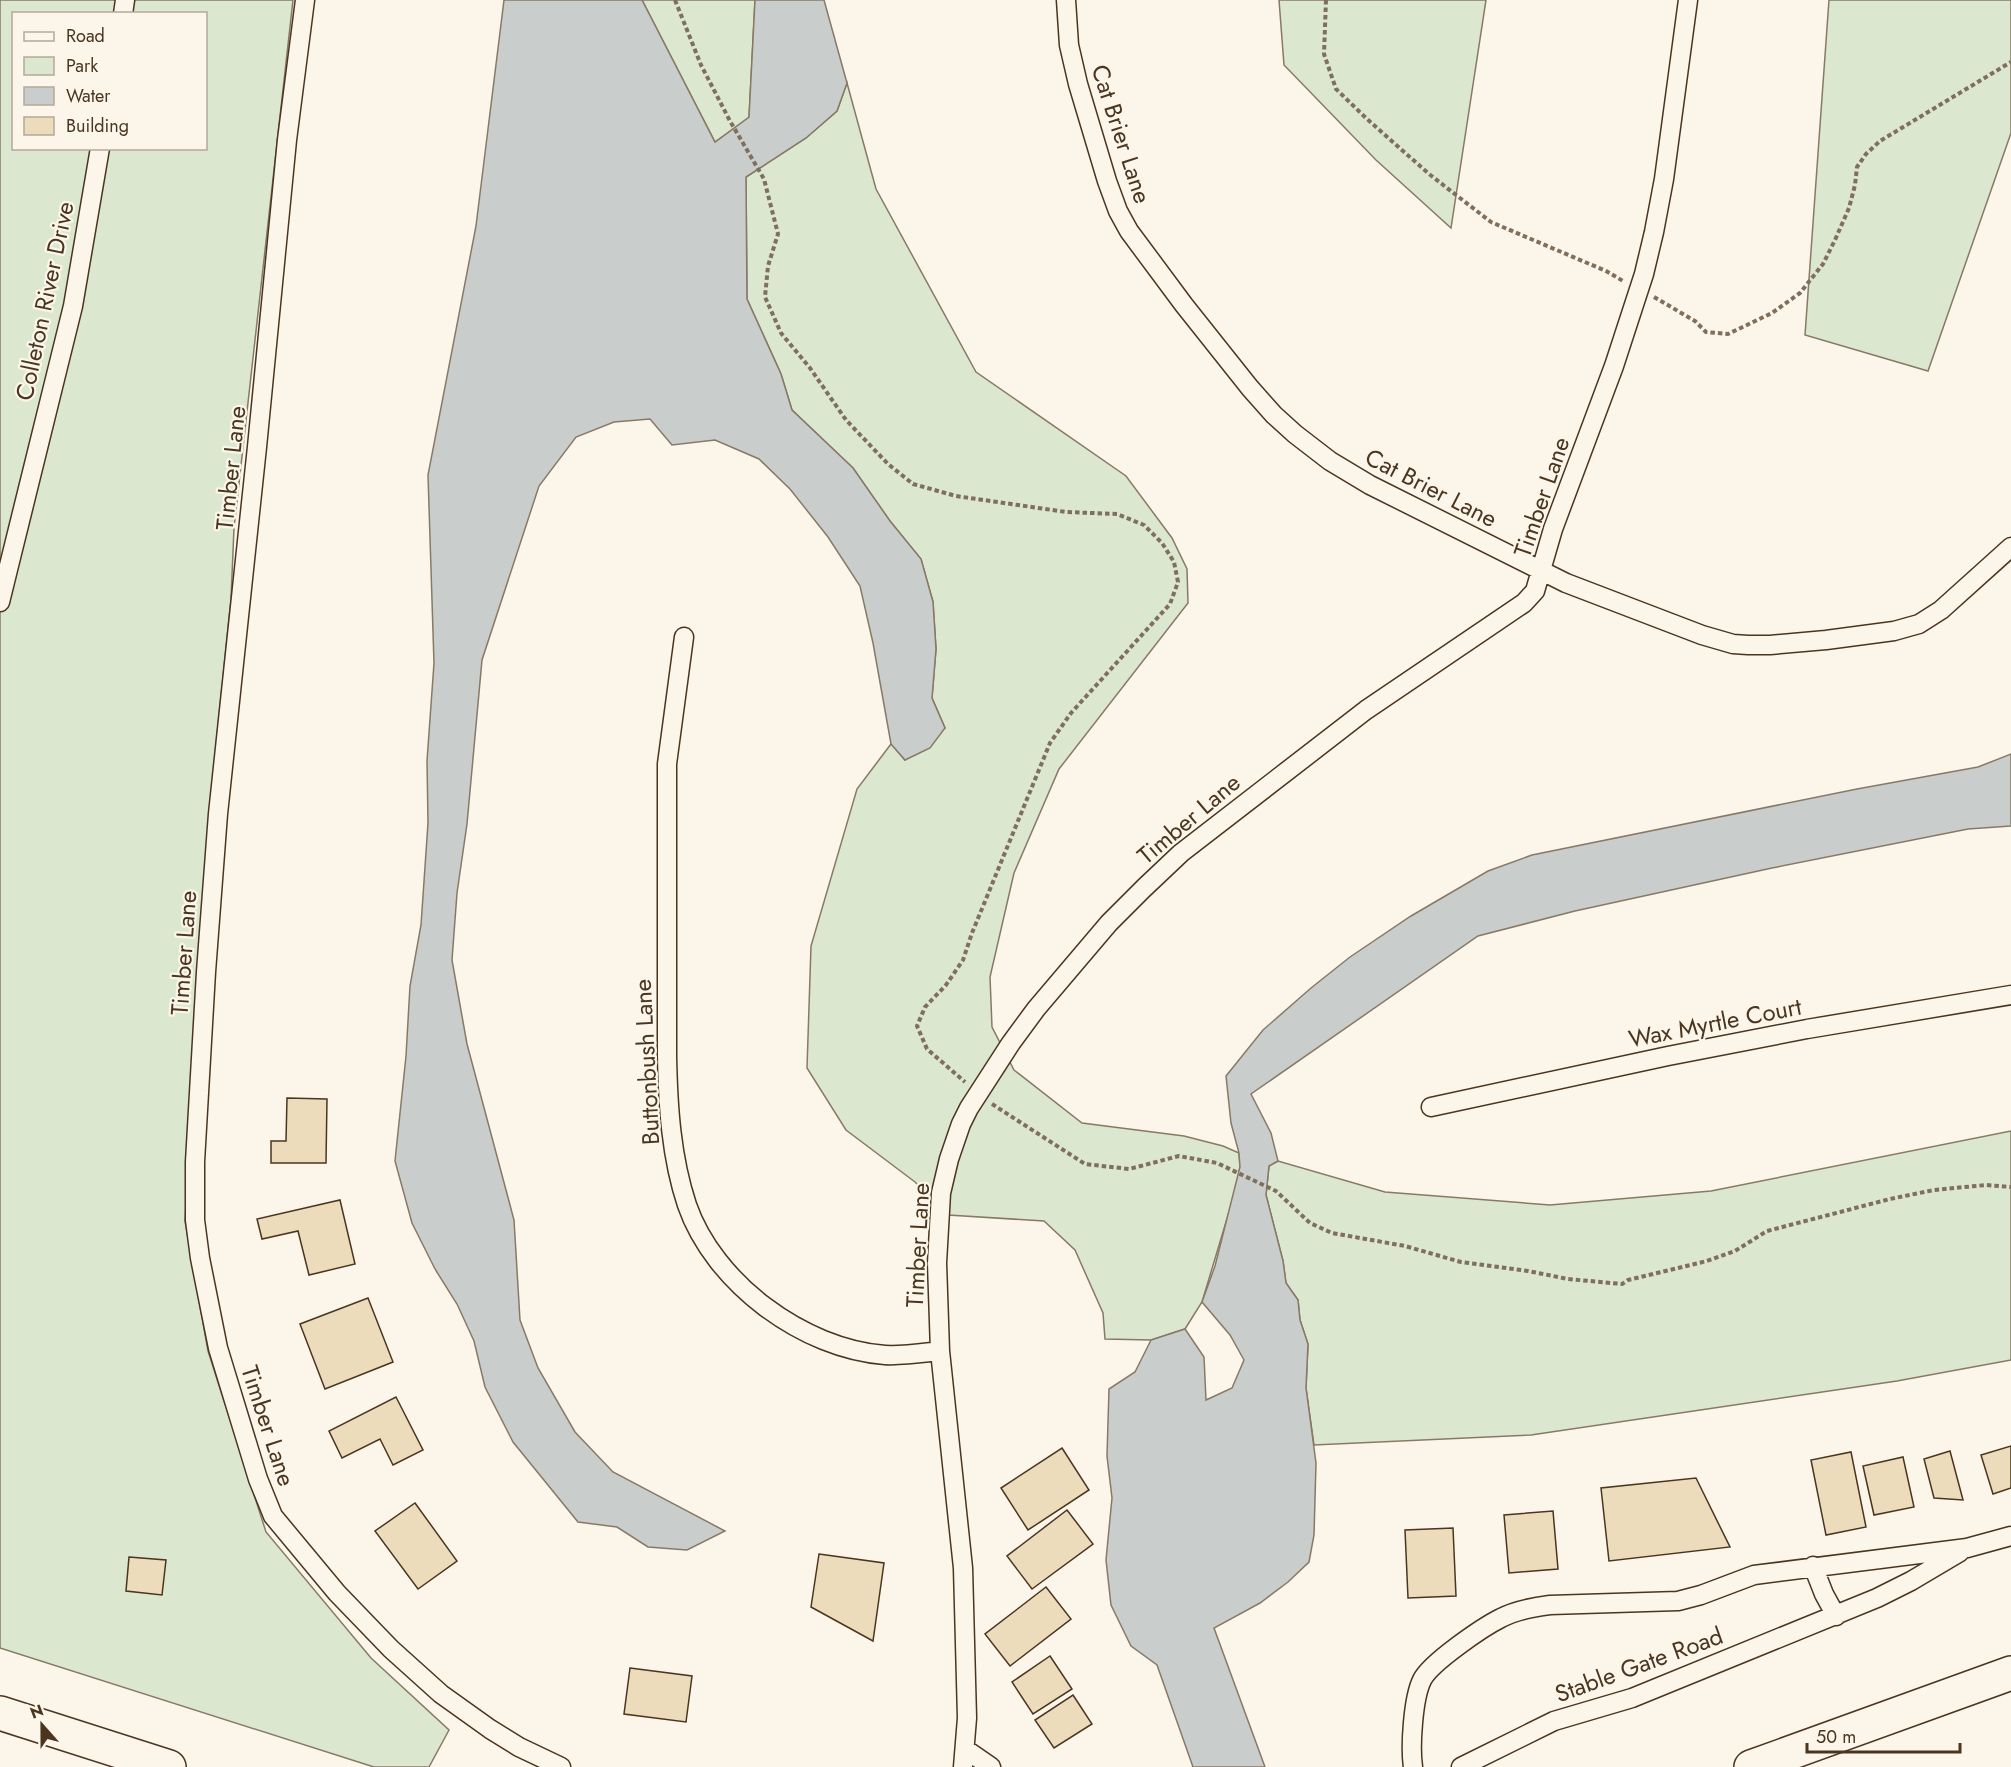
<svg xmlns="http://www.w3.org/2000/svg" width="2011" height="1767" viewBox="0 0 2011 1767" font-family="Jost,sans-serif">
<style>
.green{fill:#dce7d0;stroke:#887966;stroke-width:1.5;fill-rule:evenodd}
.water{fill:#c9cecd;stroke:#887966;stroke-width:1.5}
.building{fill:#ecdcbc;stroke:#4a3520;stroke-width:1.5}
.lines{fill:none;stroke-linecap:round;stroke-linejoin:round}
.street-casing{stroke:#4a3520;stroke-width:21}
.highway-casing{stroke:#4a3520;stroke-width:36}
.path{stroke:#7f6f5c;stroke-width:4;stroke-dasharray:4.5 3;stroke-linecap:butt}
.street{stroke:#fbf6e9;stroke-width:18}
.highway{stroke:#fbf6e9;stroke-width:33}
.labels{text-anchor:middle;stroke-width:4.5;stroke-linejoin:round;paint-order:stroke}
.street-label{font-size:24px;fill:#4a3520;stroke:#fbf6e9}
</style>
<rect width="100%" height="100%" fill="#fbf6e9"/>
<!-- green -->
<path class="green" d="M0,0H293L234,528L231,599L214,765L185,1221L208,1351L266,1532L371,1658L449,1730L429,1767H374L0,1648ZM14,14H206V148H14Z
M642,0H755L749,118L715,142Z
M1279,0H1486L1451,228L1376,160L1284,65Z
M1829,0H2011V133L1928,371L1805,335Z
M847,83L876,189L976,372L1126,476L1172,538L1187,569L1188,603L1059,769L1014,873L990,977L992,1027L1014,1070L1082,1123L1184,1136L1223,1146L1239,1153L1240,1167L1235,1192L1202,1302L1185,1329L1151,1340L1105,1339L1103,1313L1075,1250L1044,1221L948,1215L915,1182L846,1130L807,1068L811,946L857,789L891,744L905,760L945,728L932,698L936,649L933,602L921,559L890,521L853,468L792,410L781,374L747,299L746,177L806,138L837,111Z
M2011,1131V1360L1897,1381L1531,1435L1314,1445L1306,1388L1308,1344L1300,1320L1298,1300L1286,1283L1283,1261L1266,1195L1269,1166L1278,1161L1385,1192L1550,1205L1711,1191Z"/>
<!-- water -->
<path class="water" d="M504,0H642L715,142L749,117L755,0H824L847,83L837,111L806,138L746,177L747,299L781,374L792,410L853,468L890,521L921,559L933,602L936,649L932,698L945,728L930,748L905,760L891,744L873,643L860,586L828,537L790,489L759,459L715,440L672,445L650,419L614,422L576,437L539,486L482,660L467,824L457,893L452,960L467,1044L514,1220L520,1320L538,1368L575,1432L613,1472L725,1531L687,1550L648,1547L617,1527L578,1522L513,1442L485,1387L474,1341L457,1304L435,1269L412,1223L395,1161L406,1056L410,986L421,925L428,823L427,761L434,663L428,475L476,226Z
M2011,754V826L1968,829L1772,868L1575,911L1478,936L1251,1094L1271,1133L1278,1161L1269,1166L1266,1195L1283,1261L1286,1283L1298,1300L1300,1320L1308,1344L1306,1388L1316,1463L1314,1535L1309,1562L1288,1582L1260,1603L1214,1628L1265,1767H1193L1157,1665L1131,1646L1111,1605L1106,1560L1112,1498L1107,1456L1109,1389L1135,1372L1151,1340L1185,1329L1204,1357L1206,1400L1232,1388L1244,1360L1230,1335L1202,1302L1215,1266L1240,1167L1239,1153L1231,1123L1226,1076L1263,1030L1311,988L1350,957L1411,916L1488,871L1532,855L1857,789L1978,767Z"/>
<!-- building -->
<path class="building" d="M287,1098L327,1099L326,1163H271V1141H286Z
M340,1200L355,1264L309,1275L298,1231L262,1239L257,1219Z
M368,1298L393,1362L325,1389L300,1324Z
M396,1397L423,1450L393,1465L380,1439L342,1458L329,1431Z
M2011,1446V1488L1993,1494L1981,1455Z
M1062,1448L1089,1490L1028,1530L1001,1488Z
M1950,1451L1963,1500L1934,1498L1924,1459Z
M1851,1452L1866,1527L1826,1535L1811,1460Z
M1903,1457L1914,1507L1874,1515L1863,1466Z
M1696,1478L1730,1547L1609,1561L1601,1488Z
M415,1503L457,1561L418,1589L375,1531Z
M1067,1510L1093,1544L1032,1589L1007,1556Z
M1553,1511L1558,1569L1509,1573L1504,1515Z
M1453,1528L1456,1596L1408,1598L1405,1530Z
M819,1554L884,1563L873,1641L811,1607Z
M129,1557L166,1560L162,1595L126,1591Z
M1046,1587L1071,1619L1010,1666L985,1634Z
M1050,1656L1072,1689L1033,1714L1012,1682Z
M630,1668L692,1676L686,1722L624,1714Z
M1073,1695L1092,1724L1054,1748L1035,1720Z"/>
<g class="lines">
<!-- street casing -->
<g class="street-casing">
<path id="street" d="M305,0L287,140L257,447L218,814L206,972L195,1162V1220L200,1258L218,1348L258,1479L273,1516L337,1593L391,1649L441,1694L490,1729L519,1747L561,1767
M1066,0L1069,45L1078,84L1107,181L1118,211L1129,231L1184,305L1250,388L1274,415L1295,434L1330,461L1370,485L1566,583L1702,635L1733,644L1748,645H1770L1826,640L1894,631L1919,624L1941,610L2011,547
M123,14L125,0
M0,602L73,306L100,148
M684,637L667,764V1056C668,1106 671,1157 687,1205C714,1283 803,1349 885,1355C903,1356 922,1353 940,1351
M1431,1107L1668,1056L1807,1029L2011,995
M1813,1566L1824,1594L1836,1616
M965,1749L991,1767
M963,1767L967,1718L963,1568L940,1351L937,1263L941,1193L949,1159L961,1124L969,1108L1011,1043L1036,1009L1109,923L1144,888L1181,853L1366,710L1524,603L1535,591L1553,529L1614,366L1644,274L1654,232L1664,179L1688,0
M1413,1767C1410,1747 1413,1698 1422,1680C1430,1663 1483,1627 1501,1618C1516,1610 1534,1607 1550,1605L1678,1601L1701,1595L1754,1575L1967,1548L2011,1536
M1461,1767L1554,1721L1632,1698L1877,1598L1911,1581L1960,1552"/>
</g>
<!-- highway casing -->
<g class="highway-casing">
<path id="highway" d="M0,1713L169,1767
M1751,1767L2011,1673"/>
</g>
<!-- path -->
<path class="path" d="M675,0L701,65L730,121L764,179L778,234L768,266L765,297L781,333L810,368L846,420L888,464L913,484L956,496L1066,512L1117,514L1144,525L1162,543L1174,562L1178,582L1170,604L1071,713L1050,743L972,933L963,960L946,985L925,1007L917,1026L927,1049L965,1082
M1326,0L1324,54L1336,89L1367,119L1429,174L1491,222L1606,271L1623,281
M1654,297L1695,321L1706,332L1728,334L1772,313L1800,293L1823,264L1835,240L1849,208L1855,185L1857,167L1866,154L1880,141L2011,62
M992,1104L1085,1164L1129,1169L1179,1156L1217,1163L1276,1191L1310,1223L1332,1233L1405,1246L1461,1262L1528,1271L1568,1279L1622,1284L1628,1280L1707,1261L1735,1251L1767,1231L1890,1199L1934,1190L1986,1185L2011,1187"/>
<!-- street -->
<use href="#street" class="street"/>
<!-- highway -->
<use href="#highway" class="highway"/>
</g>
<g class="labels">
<!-- street labels -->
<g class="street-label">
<text transform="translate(1121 134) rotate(72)" y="8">Cat Brier Lane</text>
<text transform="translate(45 301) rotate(-78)" y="8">Colleton River Drive</text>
<text transform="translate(231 468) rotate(-84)" y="8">Timber Lane</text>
<text transform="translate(1431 488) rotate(27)" y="8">Cat Brier Lane</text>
<text transform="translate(1542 497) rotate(-71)" y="8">Timber Lane</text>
<text transform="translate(1189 819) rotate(-40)" y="8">Timber Lane</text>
<text transform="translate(184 953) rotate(-86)" y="8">Timber Lane</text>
<text transform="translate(1715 1023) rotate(-11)" y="8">Wax Myrtle Court</text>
<text transform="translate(647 1062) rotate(-93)" y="8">Buttonbush Lane</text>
<text transform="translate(918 1245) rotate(-87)" y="8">Timber Lane</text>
<text transform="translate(268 1426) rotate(72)" y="8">Timber Lane</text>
<text transform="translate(1639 1665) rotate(-20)" y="8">Stable Gate Road</text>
</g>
</g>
<!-- legend -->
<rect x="12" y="12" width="195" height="138" fill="#fbf6e9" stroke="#b4a999" stroke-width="1.5"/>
<rect x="24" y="32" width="30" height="9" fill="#fbf6e9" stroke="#b4a999" stroke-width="1.5"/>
<text x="66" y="42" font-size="18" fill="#4a3520">Road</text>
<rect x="24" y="57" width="30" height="18" fill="#dce7d0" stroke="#b4a999" stroke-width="1.5"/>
<text x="66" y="72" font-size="18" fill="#4a3520">Park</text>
<rect x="24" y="87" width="30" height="18" fill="#c9cecd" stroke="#b4a999" stroke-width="1.5"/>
<text x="66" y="102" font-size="18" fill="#4a3520">Water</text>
<rect x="24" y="117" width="30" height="18" fill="#ecdcbc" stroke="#b4a999" stroke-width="1.5"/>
<text x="66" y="132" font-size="18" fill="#4a3520">Building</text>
<!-- north arrow -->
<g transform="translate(42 1725) rotate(339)" stroke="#fbf6e9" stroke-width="4.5" paint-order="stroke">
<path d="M0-4.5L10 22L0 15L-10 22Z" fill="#4a3520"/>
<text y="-9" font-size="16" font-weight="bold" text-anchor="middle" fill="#4a3520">N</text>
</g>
<!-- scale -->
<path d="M1807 1743v9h153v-9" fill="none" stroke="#4a3520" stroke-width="3"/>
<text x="1816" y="1743" font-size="18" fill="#4a3520" stroke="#fbf6e9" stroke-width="4.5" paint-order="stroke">50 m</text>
</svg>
